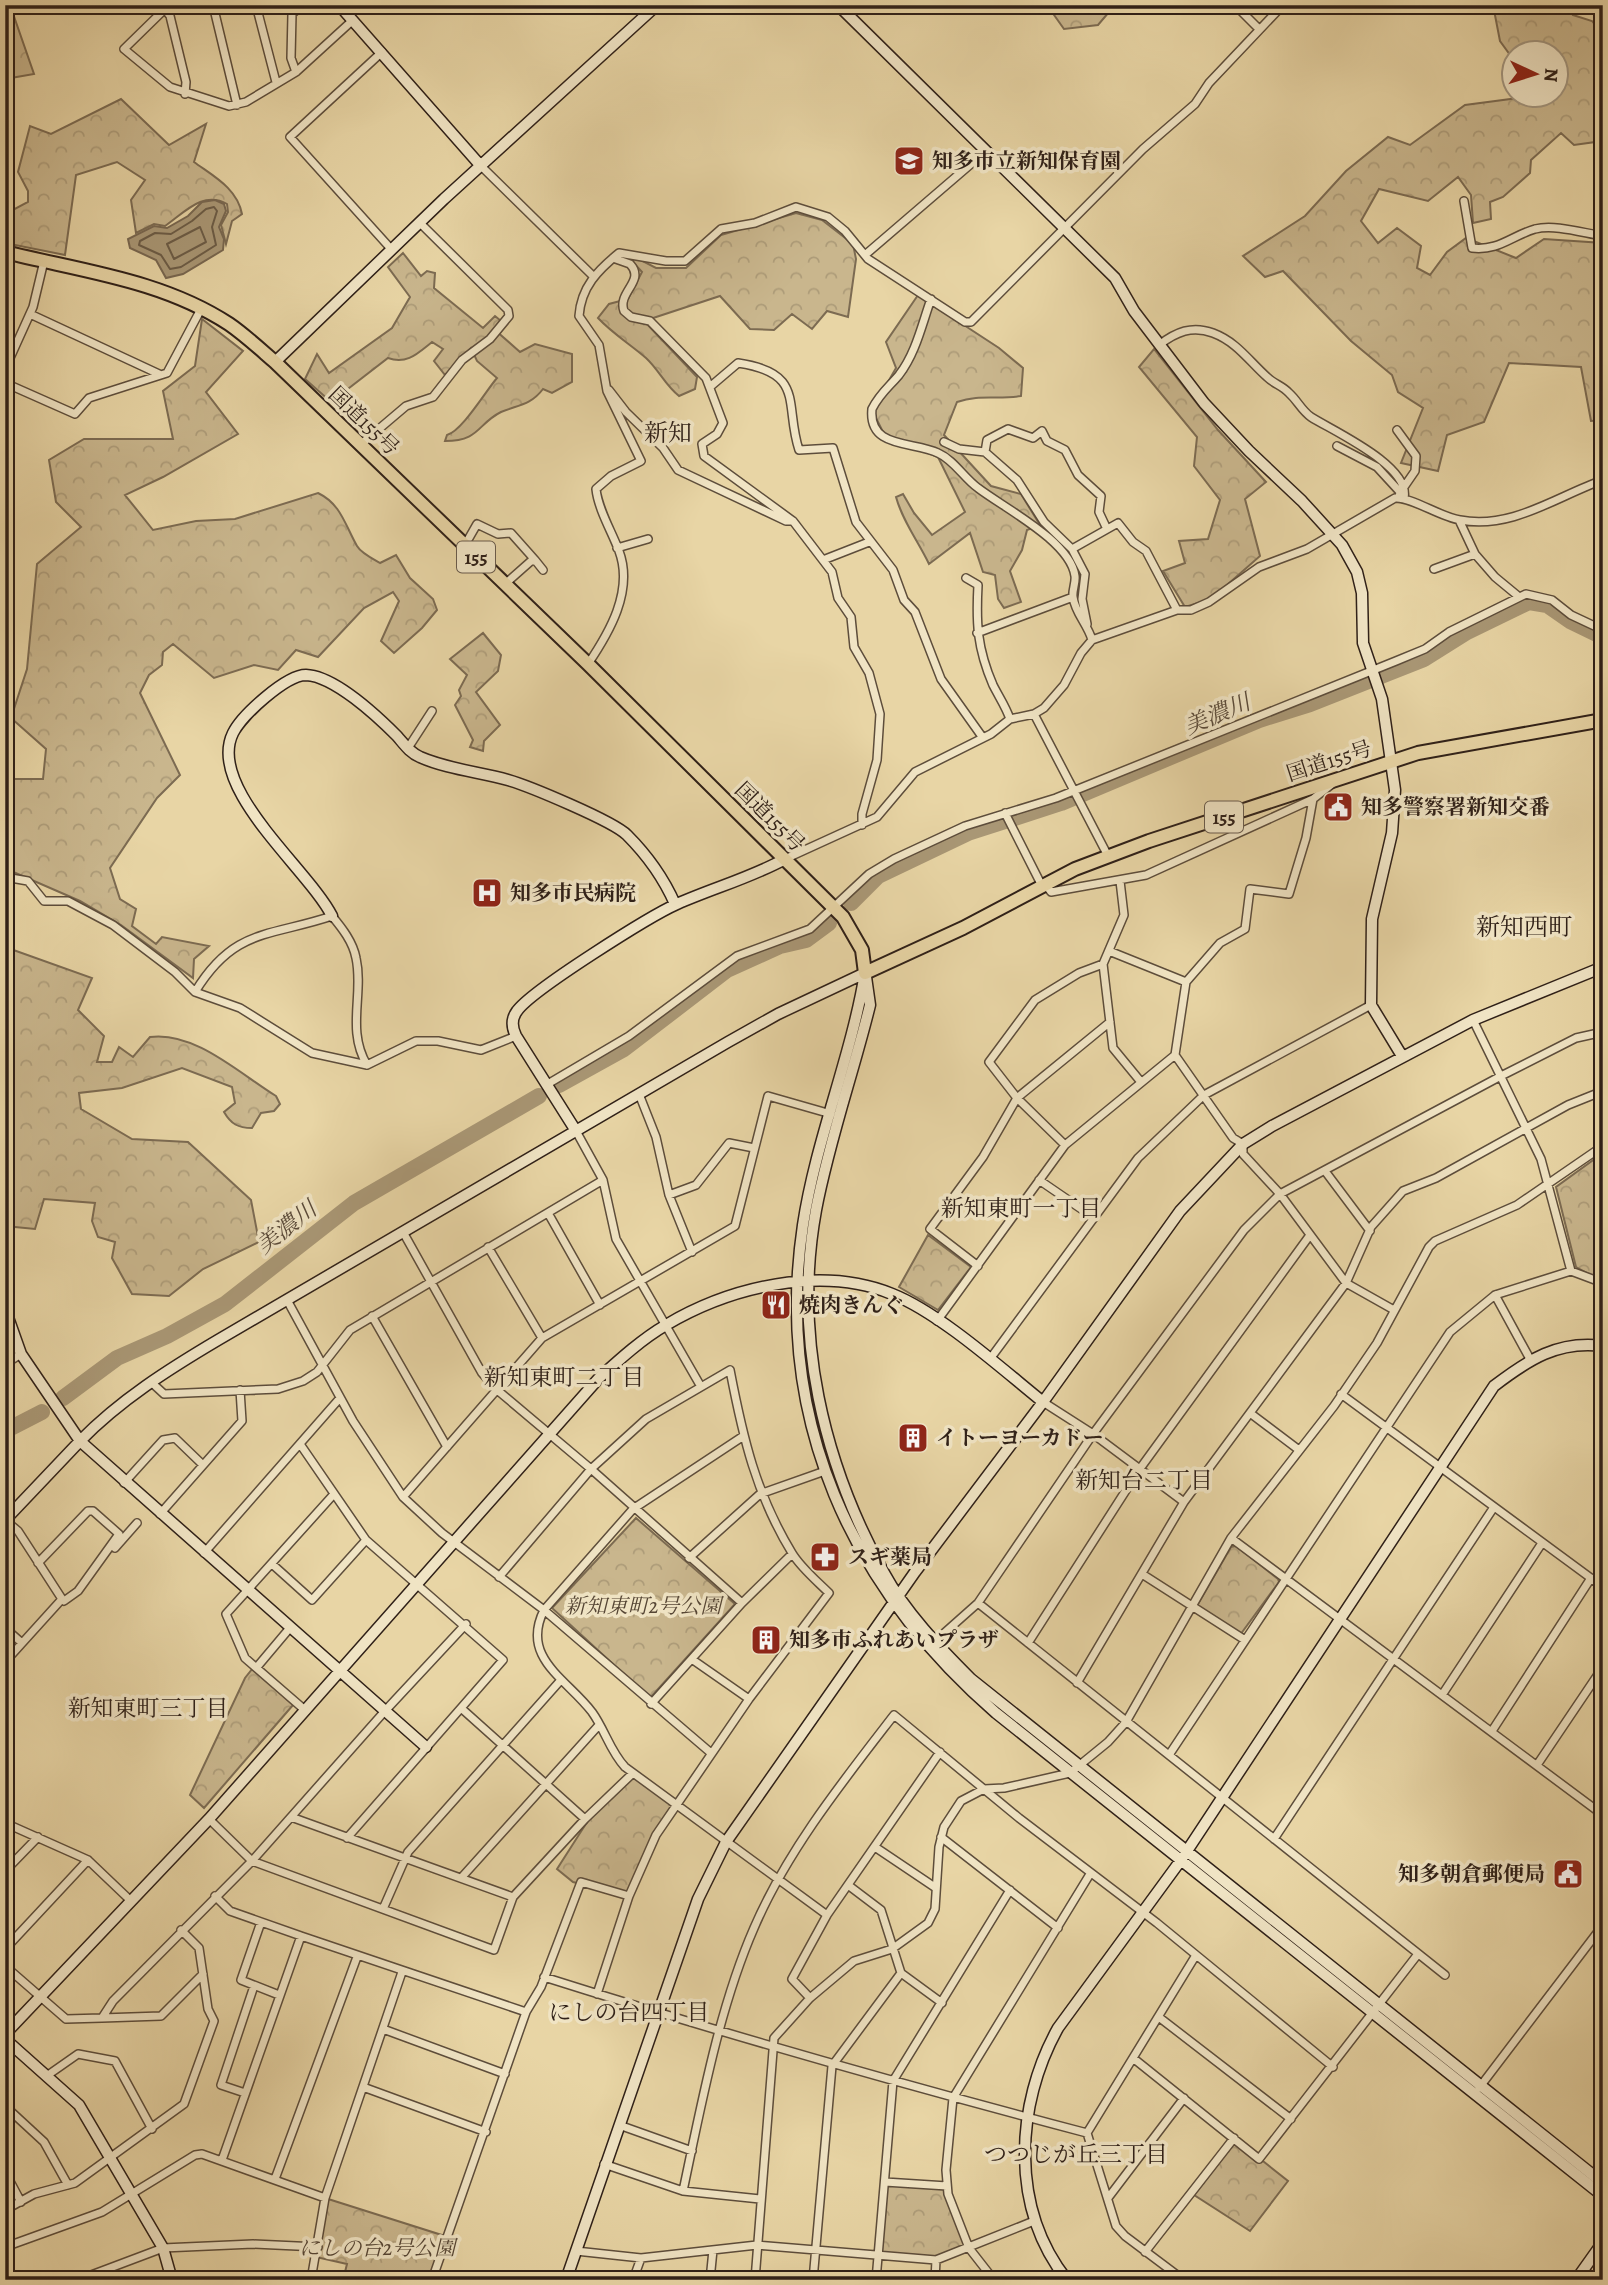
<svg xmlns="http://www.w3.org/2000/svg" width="1608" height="2285" viewBox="0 0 1608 2285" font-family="Alegreya,'Noto Serif JP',serif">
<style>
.forest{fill:url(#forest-crowns);stroke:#7c6b52;stroke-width:2}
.water{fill:#a99775;stroke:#786750;stroke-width:2}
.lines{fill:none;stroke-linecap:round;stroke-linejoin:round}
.shore{stroke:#6c5c46;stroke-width:2}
.river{stroke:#a99775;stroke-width:16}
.street-casing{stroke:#5d4d3b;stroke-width:10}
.secondary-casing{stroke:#2f2018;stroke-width:13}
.highway-casing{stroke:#2f2018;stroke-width:16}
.street{stroke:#f0e4c4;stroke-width:7}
.secondary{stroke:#f0e4c4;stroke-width:10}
.highway{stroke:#e8d5a5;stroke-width:12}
.labels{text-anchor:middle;stroke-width:7;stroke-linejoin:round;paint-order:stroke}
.shield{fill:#f0e4c4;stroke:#695b4c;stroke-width:2}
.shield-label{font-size:19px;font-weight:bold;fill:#2f2018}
.poi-label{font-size:21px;font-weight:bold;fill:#2f2018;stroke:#f0e4c4;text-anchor:start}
.street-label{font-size:21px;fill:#2f2018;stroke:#f0e4c4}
.park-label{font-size:21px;font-style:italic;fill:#564635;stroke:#f0e4c4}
.water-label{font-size:23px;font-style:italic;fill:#5a4a39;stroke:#f0e4c4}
.neighbourhood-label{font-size:23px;fill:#2f2018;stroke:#f0e4c4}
.quarter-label{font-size:24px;fill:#2f2018;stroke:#f0e4c4}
</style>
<defs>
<pattern id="forest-crowns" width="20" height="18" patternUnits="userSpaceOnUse" patternTransform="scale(1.75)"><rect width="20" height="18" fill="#c9b68d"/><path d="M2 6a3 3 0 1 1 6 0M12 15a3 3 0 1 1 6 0" fill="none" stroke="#ad9c79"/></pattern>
</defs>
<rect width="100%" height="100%" fill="#e8d5a5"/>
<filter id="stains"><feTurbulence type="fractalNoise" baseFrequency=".00286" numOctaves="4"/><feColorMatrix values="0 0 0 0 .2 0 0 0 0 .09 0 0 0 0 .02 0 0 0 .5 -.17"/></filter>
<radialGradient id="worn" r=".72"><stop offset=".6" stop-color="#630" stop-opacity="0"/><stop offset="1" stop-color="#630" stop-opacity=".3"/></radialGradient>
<!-- forest -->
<path class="forest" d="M5,5H10L34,74L5,79Z
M1047,5H1115L1098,25L1064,29Z
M1489,5H1575L1573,15L1592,21L1603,35V68L1598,80L1602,117L1595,142L1574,145L1561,133L1531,160L1530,173L1503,197L1490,202L1491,219L1473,223L1471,195L1458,177L1428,201L1379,189L1361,221L1378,243L1397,228L1421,246L1417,268L1430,275L1447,252L1466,238L1516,258L1544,239L1603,243V420L1591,421L1581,367L1509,363L1484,422L1447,435L1438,471L1401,463L1423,408L1398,392L1392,375L1351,341L1283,271L1265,277L1243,256L1305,216L1346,171L1388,137L1410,145L1465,105L1518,98L1521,95L1556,94V52H1514L1513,59L1500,41L1494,10Z
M121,99L169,145L206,124L194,162C213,176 237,188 242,214L232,221L226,244L221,225L228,212L227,204C203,190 184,213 165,226L154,224L136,233L131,200L145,180L117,162L76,175L65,255L5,243V205L11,211L28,202V191L18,172L30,126L51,134Z
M796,213L822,220L853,244L856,259L848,317L827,311L812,329L792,314L774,330L750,329L720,296L644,321L697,377L695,389L679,396C665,385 659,370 646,358C630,344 613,334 598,318L609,304L628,299L642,272L631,260L633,256L656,268H686L721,235Z
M403,253L421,276L427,271L435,273L434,288L483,328L495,316L501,321L495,330L520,352L535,344L572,354V382L552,393L543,389C531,405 518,405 501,412C477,424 480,441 445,441L447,435C462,431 485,392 497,378L477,361L471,348L445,375L434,361L443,349L432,342C418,353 407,365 388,358L331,402L305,379L317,354L329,373L392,328L410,297L388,267Z
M918,295L999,348L1023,368L1021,396C997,400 980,394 957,402L944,435L991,486L1021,494L1040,525L1027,530L1022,550L1010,571L1021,602L1004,608L998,599L995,575L983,572L970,533L929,564C918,541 903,522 896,497L903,494L914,513L932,535L965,512L938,457L885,436L872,410L896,368L886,342Z
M202,319L243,351L206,392L238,434L163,477L125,495L153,530L196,521L235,519L318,493C341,504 345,525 357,546C361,553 373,559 380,563L396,555L410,578L433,599L437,610L422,628L394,653L381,641L399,601L393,592L364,608L318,657L296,650L278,670L254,665L214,678L173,644L163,652L162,665L149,675L140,693L180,775L157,798L110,868L120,899L136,909L132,926L156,944L162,937L209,946L194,959L193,978L121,925L80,901L11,871L5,855V779H43L46,749L11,718L27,669L37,564L81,527L56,502L49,460L84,439H173L163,391L195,366Z
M1154,349L1218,430L1266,482L1245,499L1260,556L1211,599L1185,607L1163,571L1185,563L1179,541L1208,539L1220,500L1194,466L1197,437L1139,367Z
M483,633L501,655L498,671L476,692L500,725L484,741L483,751L470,747L473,740L455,705L461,696L459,690L467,675L450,659Z
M5,947L92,978L78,1010L104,1036L97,1062H112L119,1047L133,1057L150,1037C195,1031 240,1074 276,1096L280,1104L274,1111L261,1113L252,1128C238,1128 231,1124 224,1112L235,1103L232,1087L182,1068L122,1088L79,1093L81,1109L132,1139L188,1142L251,1200L259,1242L203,1269L169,1296L132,1294L112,1258L115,1242L98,1237L92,1221L95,1203L44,1199L35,1229L5,1226Z
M1603,1153V1282L1576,1267L1556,1187Z
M928,1235L971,1267L938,1310L899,1287Z
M636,1518L735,1604L650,1698L552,1608Z
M1236,1546L1278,1579L1279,1582L1240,1635L1199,1609L1198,1604L1231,1547Z
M253,1668L293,1705L204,1808L190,1795L245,1678Z
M633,1773L675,1804L629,1896L573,1882L557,1869L589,1819Z
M1234,2138L1288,2181L1250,2231L1191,2193Z
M885,2182L947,2186L969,2248L936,2260L877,2255Z
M325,2198L448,2237L432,2280H343L347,2264L316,2257Z"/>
<!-- water -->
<path class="water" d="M215,200L224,204L226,211L219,227L224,239L223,250L183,274L166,278L156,260L130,248L128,239L154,226L167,228L188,216L202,202Z"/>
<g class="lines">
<!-- shore -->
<path class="shore" d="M214,207L217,211L212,227L216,245L181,267L170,269L161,255L139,245L140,241L155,233L171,234L192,221L206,209Z
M200,227L206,242L174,259L167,244Z"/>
<!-- river -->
<path class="river" d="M851,903L878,876L968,833L1061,803L1259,720L1310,704L1424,659L1467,632L1529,602L1547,605L1570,621L1603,637
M559,1085L624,1049L727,970L780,946L806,940L829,923
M63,1398L117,1358L167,1336L225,1304L354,1203L539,1096
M5,1431L42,1412"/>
<!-- street casing -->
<g class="street-casing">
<path id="street" d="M169,5L124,49L170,87L229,106L246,102L296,72L353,20
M213,5L237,105
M256,5L276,82
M1235,5L1259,29
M165,9L170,16L186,82L185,94
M382,52L290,137L392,250
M296,72L291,58L292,14L302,5
M480,165L593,276
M1464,201L1472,248C1499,251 1511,236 1535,229C1555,224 1583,233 1603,236
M865,255L986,151
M613,258L630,264C646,281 617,292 624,311L631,317L650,321L706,378L723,423L717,434L702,444L704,456L793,521L832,572L838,598L851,617L854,647L869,673L880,714L877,760L862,814V825
M931,299C922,324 916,353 899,375C889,387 880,393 872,409C868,449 913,441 938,453C954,460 964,478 978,488C1004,508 1070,541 1075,576C1076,583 1072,590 1073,597C1075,613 1088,625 1092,640
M30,314L159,374
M1159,345C1176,332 1192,325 1213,333C1237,342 1249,361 1267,377C1274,384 1283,386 1289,393C1297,400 1302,411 1311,417C1333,431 1411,466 1404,498
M5,369L33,307L44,261
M5,383L75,414L89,398L167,373L201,309
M711,386L738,363C806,373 784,404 799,450L833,448L856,522L893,570L904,600L915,612L941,679L983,738
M609,390L626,412L663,448L678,470L786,521H793
M1397,430L1416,456L1415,471L1404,487
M944,442L959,449L985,452L1017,480L1044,522L1072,549
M360,445L406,406L433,397L462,360L490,339L509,316L508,310L419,222
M1337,446L1377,467L1400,492L1399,497
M985,452L987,440L1008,429L1033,438L1042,431L1047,441L1065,450L1078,475L1101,496L1099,512L1106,527
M1459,520L1475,554L1495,577L1518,596
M465,545L477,524L498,534L511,533L535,560
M617,548L648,539
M823,560L869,542
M1434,569L1475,554
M966,578L978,585C976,623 977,648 993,685C999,697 1006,707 1010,719
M505,584L531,561L535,560L543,570
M1087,624L1082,599L1085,574L1072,549L1118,523L1133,542L1146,551L1177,610
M977,633L1073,597
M588,664C609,633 634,591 619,551C612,532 598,509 596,489L611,476L641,461L607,391L599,345L579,316C581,287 598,270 619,253L666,261H685L721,229L755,223L796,207L828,217L845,231L868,259L965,322H971L1143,149L1195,104L1209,83L1283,5
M1034,714L1108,856
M408,748L432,711
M1005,813L1042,886
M1600,831L1603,841
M785,859L877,817L915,772L991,734L1010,719L1034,714L1044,708L1064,685L1081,653L1092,640L1177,610H1191L1209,602L1259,567L1307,549L1395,498C1412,497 1440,517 1460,520C1512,530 1557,496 1603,480
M5,877L28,881L44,901H68L113,925L175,972L195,992L240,1008L312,1053L367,1065L416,1041H438L481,1050L516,1036
M1120,881L1124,915L1103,964L1113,1048L1141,1082
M1045,884L1051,892L1146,875L1313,799L1332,784
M1109,951L1186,982L1175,1055L1233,1138L1243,1144V1154L1280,1194L1346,1283L1394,1310
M1186,982L1220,943L1245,929L1250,889L1289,894L1306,838L1313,799
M195,992C234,928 269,937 332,916C342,928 353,942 356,958C364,994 346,1030 367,1065
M1473,1020L1541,1159L1571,1271
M546,1085L629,1036L737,956L810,929L869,874L894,859L965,826L1056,798L1396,661L1425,649L1449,632L1526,594L1552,600L1571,615L1603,630
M639,1094L656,1137L669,1195L692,1252
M576,1131L603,1180L616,1239L700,1385
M1065,1145L1017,1098L989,1062L1035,1000L1079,973L1103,964
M1325,1171L1370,1231
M1039,1180L1093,1217
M669,1195L696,1185L729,1143L754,1148
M548,1213L600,1305
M403,1232L482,1373L496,1389L591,1469L742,1603
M488,1247L542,1338
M978,1266L930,1229L983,1157L1017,1098L1110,1022
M1495,1295L1530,1359
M287,1300L353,1421L403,1497L442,1533L544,1610L711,1753
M372,1316L447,1447
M937,1321L1065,1145L1175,1055
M990,1359L1138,1158L1204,1095L1371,1005
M5,1364L21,1354
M151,1382L164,1394L278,1389L303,1381L317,1372L350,1330L603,1180
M1341,1394L1603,1587
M1043,1402L1093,1434L1184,1502
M1250,1413L1299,1450
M742,1437L633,1509L544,1610C520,1658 567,1679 592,1712C605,1730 610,1751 625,1767L827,1915
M300,1444L366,1540L503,1660L461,1708
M124,1483L163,1440L175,1438L203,1465
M403,1497L542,1338L735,1226L768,1096L831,1114
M160,1514L242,1421L240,1390
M5,1520L18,1531L62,1599
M1231,1538L1603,1815
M115,1548L137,1523
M204,1553L340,1398
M689,1558L760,1494L825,1471
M272,1564L312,1600L366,1540
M1142,1574L1245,1640
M499,1577L591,1469L646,1419L730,1370C743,1438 756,1494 792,1553C801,1568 817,1581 829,1593L749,1699L656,1835L629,1896L597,1994
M978,1603L1445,1975
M5,1628L22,1643
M933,1643L978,1603L1093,1434L1224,1257L1244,1230L1280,1194L1501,1076L1576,1038L1603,1032
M1028,1643L1139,1470L1310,1235
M693,1660L749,1699
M5,1662L62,1599L64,1601L78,1591L119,1534L93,1511H88L38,1563
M257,1667L289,1629
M1077,1683L1184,1502L1346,1283L1371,1227L1403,1191L1436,1178L1568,1105L1603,1091
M1442,1695L1542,1543
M651,1704L742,1603L792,1554
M306,1711L245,1658L226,1614L334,1494
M1492,1731L1591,1578
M1169,1755L1450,1332L1495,1295L1571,1271L1603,1283
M1537,1765L1603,1667
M291,1817L513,1897
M209,1819L252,1861L494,1950L513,1897L585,1819L461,1708L347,1838
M585,1819L633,1773
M5,1823L88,1860L131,1901
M941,1837L1058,1928
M1274,1839L1494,1507
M875,1847L936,1888
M5,1871L38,1837
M462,1877L599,1725
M848,1885L881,1910L901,1973L942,2003
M215,1896L230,1911L301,1936
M383,1909L408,1852L560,1681
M261,1922L241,1980L279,1995
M5,1949L88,1860
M5,1966L66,2019L102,2018L113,2001L252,1861L384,1712L466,1624
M544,1977C724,2034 905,2085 1087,2133
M810,1998L792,1979L827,1915L940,1752
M102,2018L161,2016L203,1974
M1160,2018L1291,2119
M383,2029L505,2074
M1133,2058L1259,2159L1418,1954
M48,2075L78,2054L115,2061L152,2129
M363,2087L486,2132
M1479,2088L1603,1925
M245,2093L221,2085L254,1986
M5,2106L44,2142L68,2185
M619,2125L692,2151
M222,2160L301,1936L526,2012
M604,2164L683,2191L760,2199
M5,2172L21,2202
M275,2179L357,1957
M885,2182L947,2186
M683,2191C701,2106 719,2008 754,1928C787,1851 843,1781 894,1715L1019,1818L1157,1923L1333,2067
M1108,2198L1184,2098
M5,2210L34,2194L75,2183L184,2104L214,2021L208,2009L199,1948L181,1930
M5,2247L102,2212L195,2155L202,2154L325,2198
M576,2251L641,2258L757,2245L936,2260L1034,2221
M1145,2252L1234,2138
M1584,2270L1596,2280
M78,2280L163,2248L253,2244L318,2247
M311,2280L325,2198L402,1972
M432,2280L526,2012L541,1987L581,1882L629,1896
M633,2280L641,2258
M710,2280L713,2250
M755,2280L774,2038L810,1998L854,1961L892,1949L928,1923L935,1909L939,1847L944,1827L961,1801L984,1789L1004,1788L1070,1773L1108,1742L1126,1722L1231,1538L1334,1406L1377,1343L1429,1247L1435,1241L1517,1205L1603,1146
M813,2280L832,2066L901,1973
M876,2280L893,2081L1010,1890
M935,2280L936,2260
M994,2280L969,2248L948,2194L946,2170L953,2098L1090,1874
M1173,2280L1177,2275L1125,2236L1116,2226L1087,2133L1196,1955"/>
</g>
<!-- secondary casing -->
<g class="secondary-casing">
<path id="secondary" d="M339,5L480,165
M838,5L1115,278L1134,311L1204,403L1249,451L1302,501L1342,545L1357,572L1362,593L1363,643L1382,699L1395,790L1392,833L1372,919L1371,1005L1402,1056
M275,362L444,199L657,5
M332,916C309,870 206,788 233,733C242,715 286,675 306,675C334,676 377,716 397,736C404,744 410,753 420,757C447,769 479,772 508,780C529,786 613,821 627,835C647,855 664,879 675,904
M865,973C851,1058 816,1139 803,1225C774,1419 851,1587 996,1713L1603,2196
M866,977L870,1005C853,1074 829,1141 816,1210C793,1335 823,1463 884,1573C905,1612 940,1648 971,1679L1603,2183
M576,1131L516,1036C512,1028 511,1019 517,1011C532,990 650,916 677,904C713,888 750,878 785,859
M5,1309L21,1354L80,1441C120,1400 169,1369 218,1340L728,1042L778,1014L865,973
M5,1520L80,1441L426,1747
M5,2034L209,1819L599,1378C620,1359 642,1339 666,1325C730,1287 821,1265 892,1294C940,1313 1002,1369 1043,1402
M5,2039L79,2105L163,2248L172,2280
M566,2280L698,1899L726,1842L915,1572L1043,1402L1180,1211L1243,1144L1272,1126L1473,1020L1603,967
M1067,2280C1010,2208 1015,2105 1058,2028L1181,1860L1494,1386C1528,1360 1558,1340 1603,1346
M1576,2280L1603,2242"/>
</g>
<!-- highway casing -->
<g class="highway-casing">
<path id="highway" d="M5,252C81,271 162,280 229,324C245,335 260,349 275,362L588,664L843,917L862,950L865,973L963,928L1075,869L1149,841L1418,753L1603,720"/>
</g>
<!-- street -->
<use href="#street" class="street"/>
<!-- secondary -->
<use href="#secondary" class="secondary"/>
<!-- highway -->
<use href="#highway" class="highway"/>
</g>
<!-- icons -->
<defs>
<g id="school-square" transform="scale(1.575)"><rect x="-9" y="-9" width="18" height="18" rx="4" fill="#8f2418" stroke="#f0e4c4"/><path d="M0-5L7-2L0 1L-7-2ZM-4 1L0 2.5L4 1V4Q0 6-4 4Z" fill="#fff"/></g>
<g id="civic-square" transform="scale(1.575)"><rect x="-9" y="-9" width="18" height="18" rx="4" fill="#8f2418" stroke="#f0e4c4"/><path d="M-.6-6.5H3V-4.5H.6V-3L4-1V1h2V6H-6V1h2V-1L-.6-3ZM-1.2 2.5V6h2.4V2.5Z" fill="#fff"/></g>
<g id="hospital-square" transform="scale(1.575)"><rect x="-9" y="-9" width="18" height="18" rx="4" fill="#8f2418" stroke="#f0e4c4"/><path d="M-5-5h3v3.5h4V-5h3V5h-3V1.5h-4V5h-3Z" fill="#fff"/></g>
<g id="restaurant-square" transform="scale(1.575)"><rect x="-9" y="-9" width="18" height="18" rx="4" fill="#8f2418" stroke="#f0e4c4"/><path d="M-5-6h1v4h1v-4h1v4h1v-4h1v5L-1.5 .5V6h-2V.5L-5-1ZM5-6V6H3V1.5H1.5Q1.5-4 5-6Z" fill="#fff"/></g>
<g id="building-square" transform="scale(1.575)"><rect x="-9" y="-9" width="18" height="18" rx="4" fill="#8f2418" stroke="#f0e4c4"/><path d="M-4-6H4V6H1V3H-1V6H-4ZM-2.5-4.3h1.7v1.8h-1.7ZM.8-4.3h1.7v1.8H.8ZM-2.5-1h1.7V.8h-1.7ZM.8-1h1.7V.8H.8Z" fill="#fff"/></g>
<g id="pharmacy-square" transform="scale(1.575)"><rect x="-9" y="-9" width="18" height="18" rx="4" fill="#8f2418" stroke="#f0e4c4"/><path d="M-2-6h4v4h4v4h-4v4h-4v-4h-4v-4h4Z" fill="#fff"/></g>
</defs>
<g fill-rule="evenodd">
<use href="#school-square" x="909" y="161"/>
<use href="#civic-square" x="1338" y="807"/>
<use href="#hospital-square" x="487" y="893"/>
<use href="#restaurant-square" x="776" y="1305"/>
<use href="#building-square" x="913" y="1438"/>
<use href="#pharmacy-square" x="825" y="1557"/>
<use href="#building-square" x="766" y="1640"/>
<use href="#civic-square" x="1568" y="1874"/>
</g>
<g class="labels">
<!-- shield labels -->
<g class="shield">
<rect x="457" y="541.5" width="38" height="31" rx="5"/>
<rect x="1205" y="801.5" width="38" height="31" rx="5"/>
</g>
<g class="shield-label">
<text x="476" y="564">155</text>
<text x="1224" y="824">155</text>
</g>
<!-- poi labels -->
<g class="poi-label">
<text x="932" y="168">知多市立新知保育園</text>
<text x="1361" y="814">知多警察署新知交番</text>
<text x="510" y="900">知多市民病院</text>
<text x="799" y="1312">焼肉きんぐ</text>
<text x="936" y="1445">イトーヨーカドー</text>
<text x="848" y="1564">スギ薬局</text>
<text x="789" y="1647">知多市ふれあいプラザ</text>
<text x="1545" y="1881" text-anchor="end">知多朝倉郵便局</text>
</g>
<!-- street labels -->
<g class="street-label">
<text transform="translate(364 421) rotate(44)" y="7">国道155号</text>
<text transform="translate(1329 761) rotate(-18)" y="7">国道155号</text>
<text transform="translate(770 817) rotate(45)" y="7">国道155号</text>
</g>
<!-- park labels -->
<g class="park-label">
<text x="643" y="1613">新知東町2号公園</text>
<text x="377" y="2255">にしの台2号公園</text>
</g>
<!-- water labels -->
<g class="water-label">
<text transform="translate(1217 714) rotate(-23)" y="8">美濃川</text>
<text transform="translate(286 1227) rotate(-38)" y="8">美濃川</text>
</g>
<!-- neighbourhood labels -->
<g class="neighbourhood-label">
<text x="1021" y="1216">新知東町一丁目</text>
<text x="564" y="1385">新知東町二丁目</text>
<text x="1144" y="1488">新知台二丁目</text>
<text x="148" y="1716">新知東町三丁目</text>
<text x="629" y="2020">にしの台四丁目</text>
<text x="1076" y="2162">つつじが丘三丁目</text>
</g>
<!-- quarter labels -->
<g class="quarter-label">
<text x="668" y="441">新知</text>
<text x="1524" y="935">新知西町</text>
</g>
</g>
<!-- margin -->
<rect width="1608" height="2285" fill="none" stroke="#e8d5a5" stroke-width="28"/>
<rect x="7" y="7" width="1594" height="2271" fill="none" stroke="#2f2018" stroke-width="3.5"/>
<rect x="14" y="14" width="1580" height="2257" fill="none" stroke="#2f2018" stroke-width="2"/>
<!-- north arrow -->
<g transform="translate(1535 74) rotate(94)"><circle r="33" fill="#f0e4c4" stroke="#a3967f" stroke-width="2"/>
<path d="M0-5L12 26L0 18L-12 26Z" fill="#8f2418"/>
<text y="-10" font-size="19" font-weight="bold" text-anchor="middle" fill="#2f2018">N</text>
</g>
<rect width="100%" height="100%" filter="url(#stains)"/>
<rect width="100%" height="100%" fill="url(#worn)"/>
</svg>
